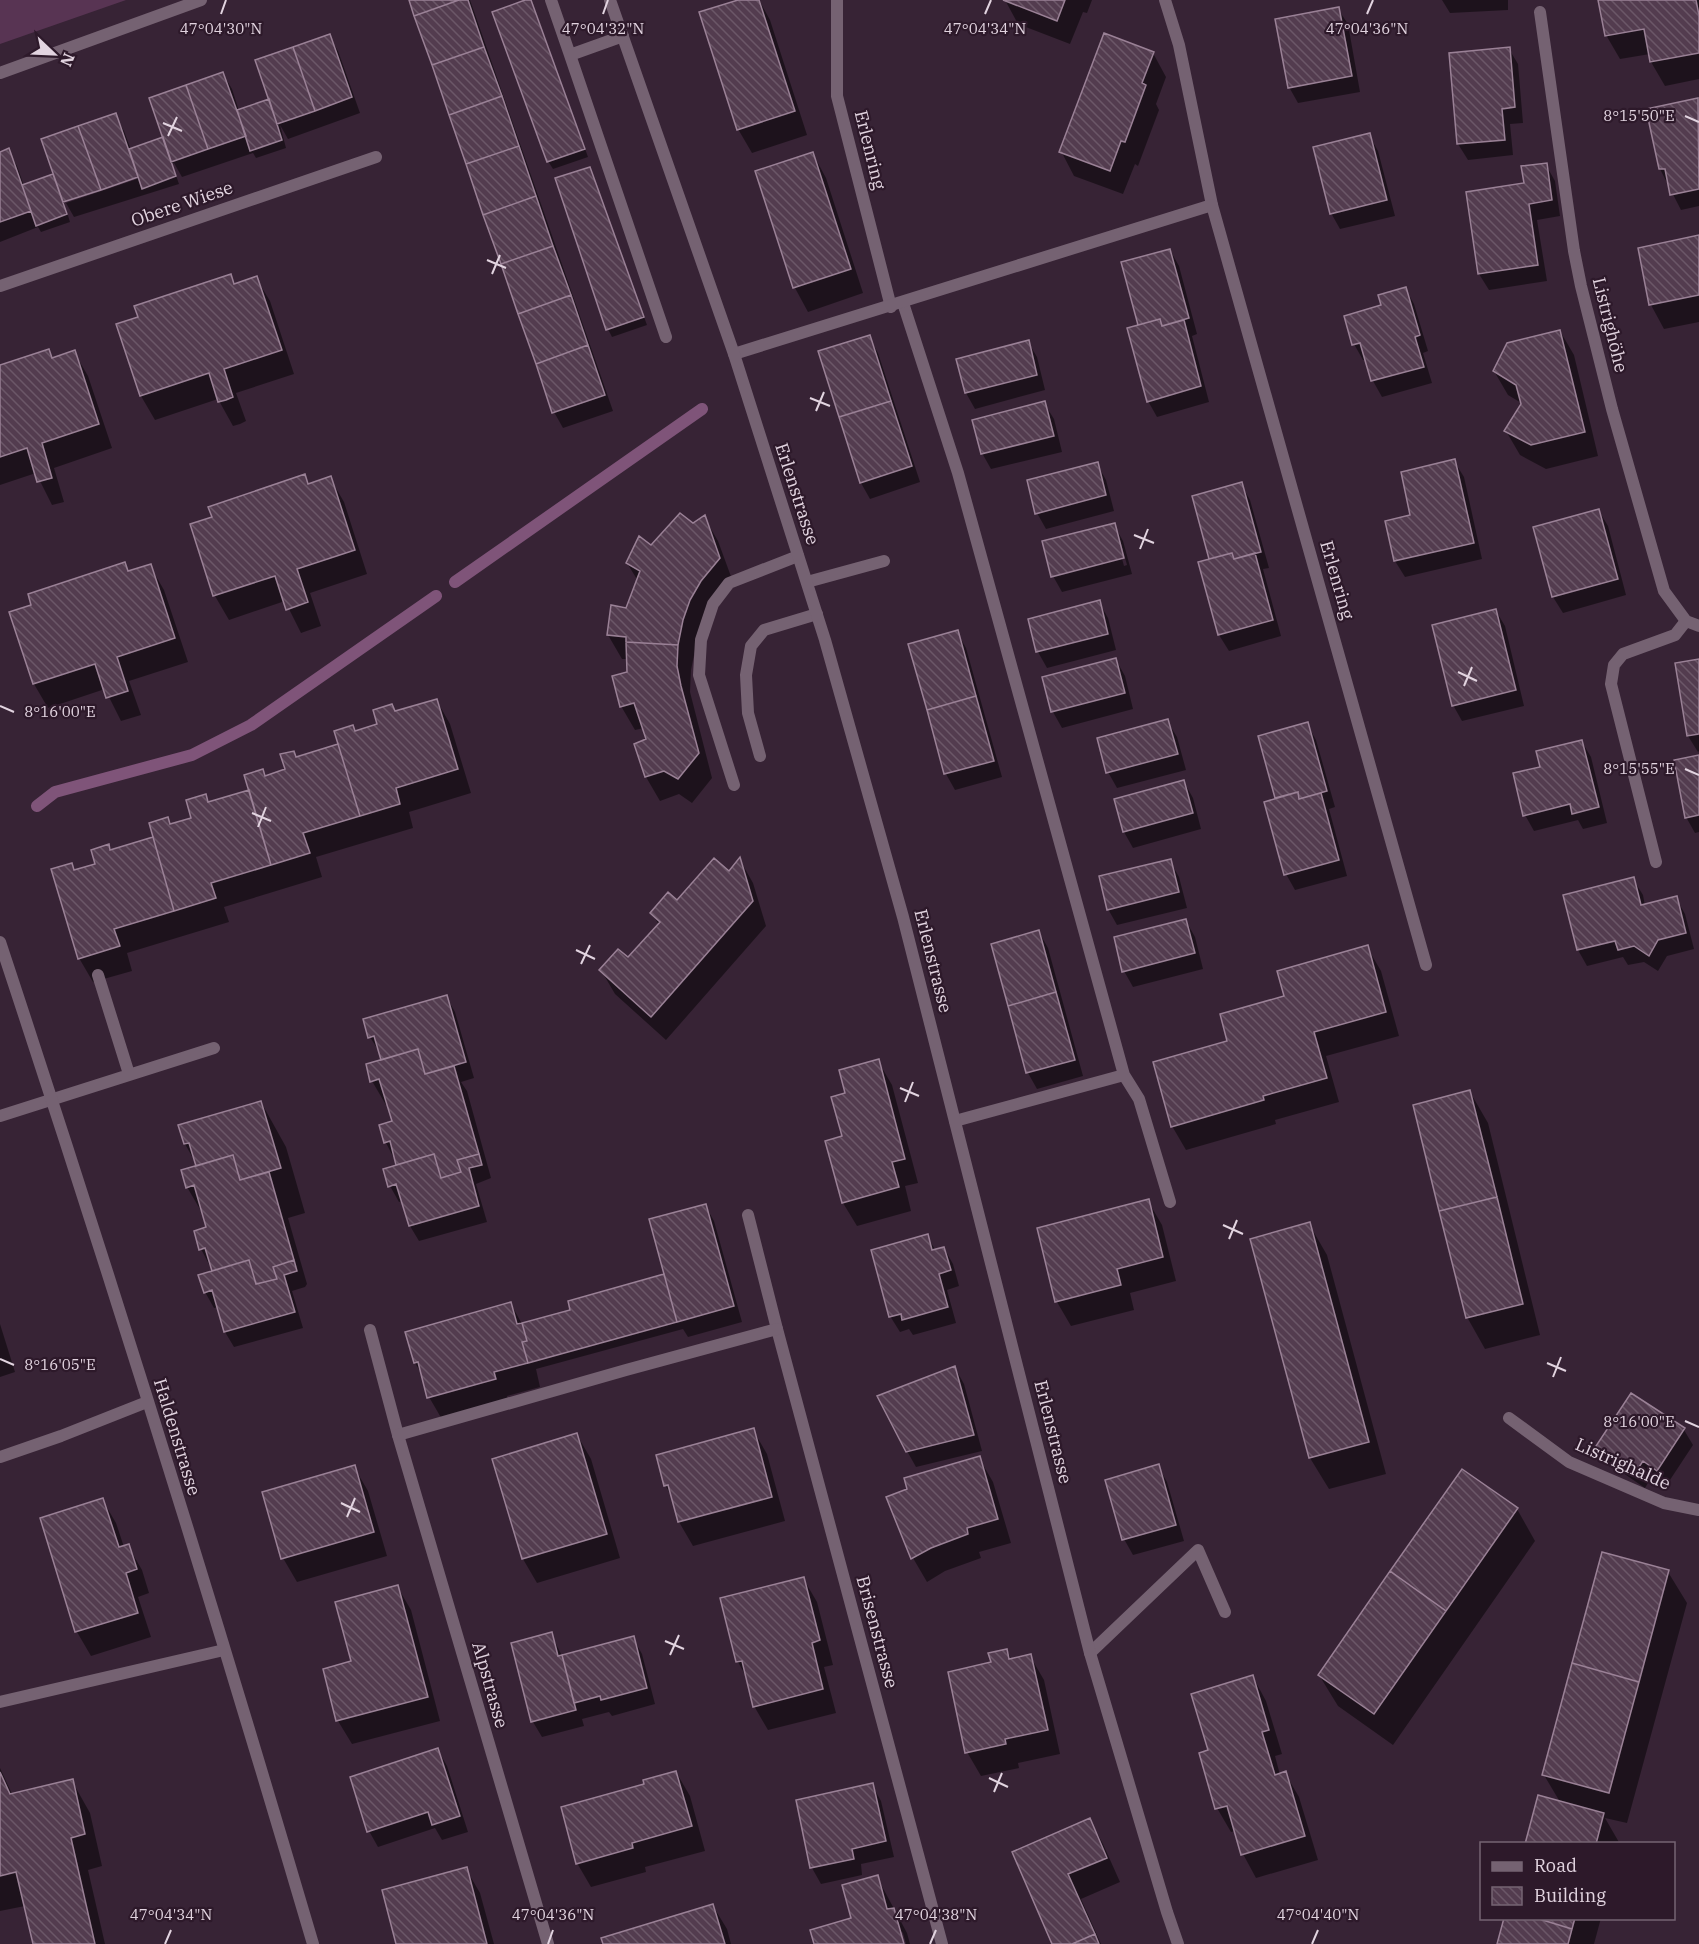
<svg xmlns="http://www.w3.org/2000/svg" width="1699" height="1944" viewBox="0 0 1699 1944" font-family="'IBM Plex Serif',serif">
<style>
.grass{fill:#583453}
.shadow{fill:#0007;fill-rule:evenodd}
.lines{fill:none;stroke-linecap:round;stroke-linejoin:round}
.stream{stroke:#7f5479;stroke-width:12}
.building{fill:url(#building-back-hatch);stroke:#9a8196;stroke-width:1.5}
.service{stroke:#756272;stroke-width:12}
.minor{stroke:#756272;stroke-width:12}
.tertiary{stroke:#756272;stroke-width:12}
.ticks{fill:none;stroke:#e2d4e0;stroke-width:2}
.labels{text-anchor:middle;stroke-width:4.5;stroke-linejoin:round;paint-order:stroke}
.street-label{font-size:18px;fill:#e2d4e0;stroke:#2d192a}
.ticks-label{font-size:15px;text-anchor:middle;fill:#e2d4e0;stroke:#2d192a;stroke-width:4.5;stroke-linejoin:round;paint-order:stroke}
</style>
<defs>
<pattern id="building-back-hatch" width="6" height="6" patternUnits="userSpaceOnUse" patternTransform="scale(1.5)"><rect width="6" height="6" fill="#533c4f"/><path d="M-1 5l2 2M0 0l6 6M5-1l2 2" fill="none" stroke="#6b5768"/></pattern>
</defs>
<rect width="100%" height="100%" fill="#372335"/>
<!-- grass -->
<path class="grass" d="M0,0H126L0,44Z"/>
<!-- shadow -->
<path class="shadow" d="M410,0H470L613,411L563,428L554,412Z
M529,0L534,7L588,157L553,169L548,161Z
M743,0H759L770,20L807,135L752,153L738,129Z
M1005,0H1092L1087,13L1083,12L1070,44L1018,24Z
M1442,0H1508V10L1450,13Z
M1600,0H1699V79L1665,86L1651,62L1650,54L1620,59L1606,35Z
M1338,9L1348,24L1360,92L1298,103L1289,87Z
M329,36L338,51L360,113L288,139L280,125L286,148L256,158L253,153L182,177L174,163L172,164L179,184L74,217L66,203L146,176L145,173L65,200L64,203L70,222L41,232L38,227L0,242V153L8,150L17,166L24,186L53,176L56,182L115,115L124,131L131,150L164,138L223,74L232,89L239,111L271,100Z
M1509,49L1518,64L1523,123L1510,124L1513,155L1468,160L1458,144Z
M1153,53L1166,77L1156,104L1159,110L1138,166L1135,164L1123,194L1074,176L1061,151Z
M1697,100L1699,103V206L1681,210L1660,169Z
M1369,135L1378,151L1395,216L1340,229L1331,213Z
M813,154L826,178L863,293L808,312L795,288L757,172Z
M1546,165L1555,181L1560,216L1537,220L1547,281L1489,290L1479,274L1467,193L1526,184Z
M589,168L647,325L612,337L608,329Z
M1699,237V322L1664,329L1651,305L1640,249Z
M1170,250L1179,266L1197,334L1192,336L1209,402L1157,417L1148,401L1140,326L1122,263Z
M230,276L236,285L256,278L270,301L294,374L236,393L246,421L240,424L233,426L218,399L155,420L141,396L118,325L140,318Z
M1405,288L1414,304L1428,351L1423,353L1432,383L1382,397L1373,381L1367,359L1363,360L1354,344L1383,306Z
M1560,331L1574,355L1598,456L1546,469L1520,455L1506,431L1523,404L1508,395L1494,371Z
M869,337L878,353L920,482L870,499L861,483L820,352Z
M1028,342L1037,357L1045,390L975,409L966,393L958,360Z
M48,351L53,359L74,352L88,376L112,448L54,468L64,502L52,505L36,473L0,485V367Z
M1044,403L1054,419L1062,452L991,469L982,453Z
M1454,461L1464,477L1482,559L1405,577L1395,561L1412,516Z
M1097,464L1106,480L1114,511L1046,529L1037,513Z
M304,476L309,485L330,478L344,502L367,574L310,593L321,626L301,633L285,601L229,620L215,596L192,525L214,518Z
M1241,484L1250,500L1269,568L1263,569L1281,636L1229,651L1219,635L1200,563L1211,560L1194,497Z
M1599,511L1608,526L1626,595L1563,613L1553,597L1535,528Z
M704,517L718,541L733,582L696,645L691,670L690,692L712,778L692,803L679,794L660,801L646,777L636,745L648,740L644,728L635,730L621,706L628,674V659H622L608,635L627,610L638,581L627,563L651,547Z
M1114,525L1123,541L1132,574L1062,592L1053,576ZM1117,540H1120L1127,565L1124,566Z
M150,566L164,590L188,662L129,681L141,715L121,721L105,689L48,708L34,684L11,613Z
M1099,602L1108,618L1116,650L1047,668L1038,652L1030,620Z
M1496,611L1505,626L1524,706L1462,721L1453,705Z
M957,632L966,648L1002,777L955,790L946,774L910,645Z
M1116,660L1125,676L1133,709L1062,728L1053,712L1044,678Z
M1699,661V751L1698,752L1688,736L1676,665Z
M437,701L450,724L471,793L409,812L413,828L316,857L322,877L224,907L229,922L127,953L132,971L93,982L79,958L71,865L75,872L97,865L108,846L111,851L155,838L167,819L171,825L193,819L205,796L209,803L251,791L266,777L287,770L297,759L340,745L356,732L379,725L396,713Z
M1167,721L1177,737L1186,770L1117,788L1108,772Z
M1307,724L1316,740L1335,807L1329,809L1347,876L1295,890L1286,874L1277,799L1260,737Z
M1582,742L1591,757L1607,823L1583,829L1578,820L1534,831L1525,815L1542,768Z
M1699,757V832L1695,833L1686,817Z
M1184,782L1193,798L1201,829L1133,848L1124,832L1116,800Z
M740,860L753,883L766,926L666,1040L615,994L601,970L628,959L659,925L652,913L729,873Z
M1170,861L1179,877L1187,908L1117,925L1108,909Z
M1633,879L1643,895L1645,906L1676,898L1685,914L1694,949L1667,956L1658,971L1644,962L1628,965L1623,957L1587,966L1578,950L1565,896Z
M1186,921L1195,937L1203,969L1133,987L1124,971Z
M1039,932L1048,948L1083,1076L1037,1089L1028,1073L993,945Z
M1367,947L1381,971L1399,1036L1326,1056L1339,1102L1275,1120L1276,1124L1186,1150L1172,1126L1229,1042Z
M446,996L455,1012L474,1078L461,1082L467,1091L491,1178L476,1184L487,1222L419,1241L410,1226L403,1201L399,1202L390,1186L398,1166L386,1143L381,1126L393,1122L388,1104L386,1105L372,1081L383,1061L380,1053L370,1037Z
M878,1061L892,1085L918,1183L905,1186L911,1211L857,1226L843,1203L844,1137L847,1094Z
M1470,1092L1488,1123L1540,1335L1485,1349L1467,1317Z
M261,1102L286,1147L305,1213L288,1218L307,1284L305,1287L292,1291L303,1328L234,1347L225,1332L218,1307L214,1308L205,1292L213,1272L201,1249L208,1228L203,1211H201L187,1187L198,1167L185,1144Z
M1148,1201L1162,1225L1176,1281L1130,1293L1134,1310L1071,1326L1057,1302L1039,1229Z
M705,1205L714,1221L742,1322L688,1337L683,1329L536,1369L540,1387L507,1396L509,1403L443,1421L429,1397L423,1376L415,1363L511,1304L522,1324L572,1311L666,1275Z
M1309,1224L1327,1255L1386,1474L1329,1489L1310,1458L1251,1240Z
M927,1236L936,1251L944,1248L953,1264L959,1286L947,1290L956,1323L913,1335L909,1329L900,1332L890,1316Z
M0,1324L15,1372L0,1377Z
M955,1368L964,1384L982,1451L916,1467L907,1451Z
M753,1430L767,1454L785,1521L693,1546L679,1522L673,1499L665,1485Z
M1684,1430L1693,1445L1666,1486L1652,1476L1645,1488L1607,1462L1597,1446Z
M577,1435L591,1459L620,1558L537,1583L523,1559L494,1460Z
M979,1458L993,1482L1011,1543L979,1552L981,1558L945,1571L927,1582L913,1558L888,1498Z
M1158,1466L1167,1482L1184,1541L1133,1555L1124,1539Z
M354,1467L368,1491L387,1556L297,1582L283,1558Z
M1462,1471L1517,1509L1535,1541L1393,1745L1338,1706L1319,1675Z
M102,1499L116,1523L124,1547L128,1546L142,1570L149,1593L138,1597L151,1637L91,1656L77,1632L41,1519Z
M1668,1572L1687,1603L1627,1823L1605,1818L1620,1844H1526L1560,1802L1544,1775Z
M803,1578L817,1602L833,1665L824,1667L836,1713L768,1730L754,1706L748,1680L738,1662L722,1599Z
M397,1586L411,1610L440,1721L352,1744L338,1721L325,1670L352,1662Z
M551,1634L562,1656L633,1638L642,1654L655,1704L612,1716L609,1712L582,1719L584,1726L542,1737L533,1722Z
M1007,1651L1012,1660L1030,1656L1044,1680L1060,1754L1018,1763L1019,1768L981,1776L967,1752L992,1664Z
M1253,1677L1266,1701L1282,1754L1275,1756L1280,1775L1285,1773L1299,1797L1318,1860L1256,1878L1243,1854L1236,1831L1231,1832L1217,1808L1210,1751Z
M438,1750L447,1766L468,1832L442,1840L435,1828L378,1847L369,1831Z
M0,1768L12,1794L72,1781L90,1813L102,1866L88,1870L105,1944H34L25,1906L0,1911Z
M676,1772L690,1796L705,1851L645,1867L646,1872L591,1887L577,1863L646,1785Z
M872,1785L881,1801L894,1857L861,1864L862,1875L821,1884L812,1868L798,1801Z
M1090,1820L1103,1844L1120,1882L1081,1899L1101,1944H1053L1014,1853Z
M466,1869L480,1893L494,1944H397Z
M877,1877L907,1933L910,1944H906L903,1933L898,1929L903,1944H816L853,1919Z
M713,1906L727,1929L731,1944H605Z
M1506,1918H1601L1594,1944H1499Z"/>
<g class="lines">
<!-- stream -->
<path class="stream" d="M455,582L702,409
M37,806L55,792L192,755L251,725L436,596"/>
</g>
<!-- building -->
<path class="building" d="M409,0H459L414,16Z
M459,0H468L484,47L432,65L414,16Z
M525,0H531L585,149L547,162L492,12Z
M738,0H759L795,111L737,130L699,12Z
M1003,0H1065L1057,21Z
M1598,0H1696L1699,15V53L1650,62L1644,29L1605,36Z
M1339,7L1352,76L1288,88L1275,19Z
M1104,33L1154,52L1142,83L1146,85L1125,142L1121,141L1110,171L1059,152Z
M330,34L352,97L315,111L293,47Z
M293,47L315,111L277,124L255,60Z
M484,47L502,96L449,115L432,65Z
M1510,47L1515,107L1502,109L1505,140L1457,144L1449,53Z
M223,72L246,136L208,149L186,85Z
M186,85L208,149L171,162L149,98Z
M502,96L519,146L466,164L449,115Z
M1698,98L1699,189L1670,195L1665,169H1659L1646,109Z
M269,99L282,140L250,151L237,110Z
M116,113L138,177L101,190L78,126Z
M78,126L101,190L63,202L41,139Z
M1370,133L1387,200L1330,214L1313,147Z
M163,137L176,176L142,189L129,149Z
M519,146L536,196L483,215L466,164Z
M9,148L31,211L0,222V152Z
M813,152L851,269L793,288L755,171Z
M1547,163L1552,200L1529,204L1538,265L1478,274L1466,192L1524,183L1521,166Z
M590,167L644,317L606,330L555,178Z
M53,174L67,214L36,226L22,185Z
M536,196L553,246L501,264L483,215Z
M1699,235V295L1649,305L1638,248Z
M553,246L571,295L518,314L501,264Z
M1170,249L1189,318L1162,326L1160,319L1138,325L1121,262Z
M231,274L234,284L257,276L282,350L224,369L233,397L226,400L218,402L209,373L140,396L116,324L138,317L134,306Z
M1406,287L1420,335L1415,337L1424,367L1371,381L1360,343L1352,345L1344,316L1381,305L1378,295Z
M571,295L588,345L536,364L518,314Z
M1160,319L1162,326L1184,320L1201,386L1147,402L1127,328Z
M1560,330L1585,432L1531,445L1504,431L1521,404L1516,385L1493,371L1507,343Z
M870,335L891,401L839,417L818,351Z
M1029,340L1037,375L965,393L956,359Z
M588,345L605,395L552,413L536,364Z
M49,349L52,358L75,350L99,424L42,443L52,478L37,482L27,448L0,457V365Z
M891,401L912,466L860,483L839,417Z
M1045,401L1054,436L981,454L972,420Z
M1455,459L1474,543L1394,561L1385,521L1410,515L1401,472Z
M1098,462L1106,495L1035,514L1027,480Z
M305,474L308,484L331,476L355,550L297,569L308,602L286,610L275,576L213,596L190,524L212,517L208,507Z
M1242,482L1261,552L1234,559L1232,553L1209,559L1192,496Z
M1599,509L1618,579L1552,597L1533,527Z
M680,513L693,523L705,515L720,558L701,581L690,600L683,620L678,645L626,642V637L607,635L611,605L626,608L640,571L626,563L639,536L651,545Z
M1115,523L1124,558L1051,577L1042,541Z
M1232,553L1234,559L1255,553L1273,620L1218,635L1198,562Z
M125,562L128,571L151,564L175,638L117,657L128,691L106,698L95,664L33,684L9,612L31,605L28,594Z
M1100,600L1108,634L1036,652L1028,619Z
M1496,609L1516,690L1452,706L1432,625Z
M958,630L976,696L927,710L908,644Z
M626,642L678,645L677,666L681,686L699,753L678,779L664,771L645,777L634,744L646,739L634,703L620,707L612,676L627,672Z
M1116,658L1125,693L1051,712L1042,677Z
M1699,659V734L1687,736L1675,663Z
M976,696L994,761L944,774L927,710Z
M437,699L458,769L396,788L400,804L360,816L334,731L353,725L355,731L377,724L373,710L392,704L395,711Z
M1168,719L1178,754L1106,773L1097,738Z
M1308,722L1327,791L1299,799L1298,792L1275,798L1258,736Z
M1582,740L1599,807L1572,814L1570,804L1523,816L1513,773L1540,767L1536,751Z
M338,744L360,816L303,833L310,853L271,865L244,775L263,769L265,776L285,769L280,754L294,751L296,757Z
M1699,755V815L1685,818L1674,760Z
M1184,780L1193,813L1123,832L1114,799Z
M249,790L271,865L211,883L216,898L174,911L149,823L168,817L170,824L191,818L186,800L206,794L208,802Z
M1298,792L1299,799L1321,793L1339,860L1284,875L1264,802Z
M153,837L174,911L114,929L120,946L78,959L51,869L72,863L74,870L95,864L91,850L109,844L110,850Z
M740,857L753,901L651,1017L599,970L618,949L628,957L660,922L650,913L668,892L677,900L714,858L729,871Z
M1171,859L1179,892L1107,910L1099,876Z
M1634,877L1641,905L1677,896L1686,933L1658,940L1649,956L1634,946L1618,950L1615,941L1577,950L1563,895Z
M1186,919L1195,953L1122,972L1114,937Z
M1039,930L1056,992L1008,1006L991,944Z
M1368,945L1386,1012L1314,1032L1327,1078L1263,1096L1264,1100L1171,1127L1153,1062L1227,1041L1220,1014L1284,996L1277,971Z
M1056,992L1075,1060L1026,1073L1008,1006Z
M447,995L466,1062L425,1074L418,1049L381,1060L374,1036L368,1038L363,1019Z
M418,1049L425,1074L454,1066L479,1154L457,1160L461,1172L441,1178L434,1154L396,1165L390,1141L384,1143L379,1125L392,1121L379,1079L370,1082L366,1064Z
M879,1059L905,1159L892,1162L899,1187L842,1203L825,1141L842,1136L831,1097L845,1093L839,1070Z
M1470,1090L1497,1197L1439,1211L1413,1105Z
M261,1101L281,1168L240,1180L233,1155L196,1166L189,1143L184,1144L178,1125Z
M434,1154L441,1178L461,1172L457,1160L479,1154L482,1165L469,1168L479,1206L409,1226L396,1184L388,1187L383,1169Z
M233,1155L240,1180L269,1172L294,1260L273,1267L277,1279L256,1284L249,1260L212,1271L205,1248L199,1250L194,1231L206,1227L194,1185L186,1188L181,1170Z
M1497,1197L1523,1304L1466,1318L1439,1211Z
M1149,1199L1163,1257L1117,1269L1121,1285L1055,1302L1037,1228Z
M706,1204L734,1306L677,1322L649,1219Z
M1310,1222L1369,1442L1309,1458L1250,1239Z
M928,1234L932,1250L944,1247L951,1270L939,1274L948,1307L902,1320L901,1314L889,1317L871,1250Z
M249,1260L256,1284L277,1279L273,1267L294,1260L297,1271L284,1275L295,1312L224,1332L212,1290L204,1293L198,1275Z
M664,1274L677,1322L528,1363L522,1342L527,1341L522,1323L570,1310L568,1301Z
M511,1302L517,1324L522,1323L527,1341L522,1342L528,1363L494,1372L496,1379L427,1398L418,1362L414,1363L405,1332Z
M955,1366L974,1435L906,1452L877,1396Z
M1631,1393L1685,1428L1657,1471L1643,1461L1635,1473L1596,1446Z
M754,1428L772,1497L678,1522L668,1485L664,1486L656,1455Z
M577,1433L607,1534L522,1559L492,1459Z
M980,1456L998,1519L967,1528L968,1534L931,1548L911,1559L886,1497L907,1489L904,1478Z
M1159,1464L1176,1525L1122,1540L1105,1480Z
M355,1465L374,1532L281,1559L262,1492Z
M1462,1469L1518,1508L1446,1611L1390,1571Z
M103,1498L119,1547L129,1544L137,1569L126,1573L138,1613L75,1632L40,1518Z
M1602,1552L1669,1570L1639,1682L1572,1663Z
M1390,1571L1446,1611L1374,1714L1318,1675Z
M804,1577L820,1640L812,1643L823,1689L753,1707L742,1661L736,1662L720,1598Z
M398,1585L428,1697L336,1721L323,1669L351,1661L335,1602Z
M552,1632L558,1656L562,1655L576,1710L531,1722L511,1643Z
M634,1636L647,1688L601,1700L600,1696L574,1703L562,1655Z
M1007,1649L1009,1659L1031,1654L1048,1730L1005,1739L1006,1744L965,1753L948,1672L991,1662L988,1653Z
M1572,1663L1639,1682L1609,1793L1542,1775Z
M1253,1675L1269,1730L1262,1732L1275,1775L1286,1771L1305,1836L1241,1855L1227,1806L1215,1809L1199,1753L1208,1750L1191,1694Z
M438,1748L460,1816L432,1825L428,1812L367,1832L350,1777Z
M676,1771L692,1826L632,1843L633,1848L576,1864L561,1807L644,1784L643,1780Z
M0,1772L10,1794L73,1779L85,1834L71,1838L95,1944H33L16,1872L0,1876Z
M873,1783L886,1841L852,1849L854,1859L810,1868L796,1800Z
M1538,1795L1604,1813L1596,1844H1525Z
M1090,1818L1107,1858L1068,1874L1095,1934L1072,1944H1052L1012,1852Z
M467,1867L487,1944H396L382,1890Z
M878,1875L887,1909L894,1908L904,1944H814L810,1930L851,1918L842,1885Z
M713,1904L725,1944H603L601,1938Z
M1504,1918H1536L1572,1929L1568,1944H1497Z
M1536,1918H1575L1572,1929Z
M1095,1934L1099,1944H1072Z"/>
<g class="lines">
<!-- service -->
<path class="service" d="M551,0L570,55
M837,0V96L891,307
M1165,0L1179,45L1212,205
M623,36L570,55L666,337
M903,303L958,473L1124,1075L1139,1099L1170,1202
M807,582L884,561
M760,756L748,713L746,675L751,646L764,630L817,614
M734,785L699,675L701,640L713,604L729,583L798,556
M1656,862L1611,684L1614,665L1623,654L1675,635L1686,621
M98,975L129,1074
M0,1116L214,1048
M955,1121L1124,1075
M748,1215L777,1329L942,1944
M370,1330L398,1435L548,1944
M1509,1418L1569,1462L1664,1503L1699,1510
M1090,1653L1198,1550L1225,1612
M0,1702L224,1650"/>
<!-- minor -->
<path class="minor" d="M1540,12L1574,251L1581,286L1612,409L1664,591L1686,621L1699,626
M0,73L201,0
M0,286L376,157
M734,354L1212,205L1426,965
M0,942C110,1274 214,1608 313,1944
M398,1435L626,1370L777,1329
M0,1457L61,1436L147,1402"/>
<!-- tertiary -->
<path class="tertiary" d="M610,0L734,354L825,640L903,917L1090,1653L1167,1912L1178,1944"/>
</g>
<!-- ticks -->
<path class="ticks" d="M221,14L226,0M603,14L608,0M985,14L991,0M1367,14L1373,0M1685,116L1699,122M163,123L182,131M168,136L177,117M487,260L506,268M492,274L500,255M810,398L830,406M816,411L824,392M1134,535L1154,543M1140,549L1148,529M1458,672L1477,681M1464,686L1472,667M0,706L14,712M1685,769L1699,775M252,813L271,821M258,827L266,807M576,950L595,959M581,964L590,945M900,1088L919,1096M905,1102L913,1082M1223,1225L1243,1234M1229,1239L1237,1220M0,1359L14,1365M1547,1363L1566,1371M1553,1377L1561,1357M1685,1421L1699,1427M341,1503L360,1512M347,1517L355,1498M665,1641L684,1649M670,1655L679,1635M989,1778L1008,1787M994,1792L1002,1773M165,1944L171,1930M548,1944L553,1930M930,1944L936,1930M1312,1944L1318,1930"/>
<g class="labels">
<!-- street labels -->
<g class="street-label">
<text transform="translate(870 150) rotate(76)" y="6">Erlenring</text>
<text transform="translate(182 204) rotate(-19)" y="6">Obere Wiese</text>
<text transform="translate(1610 325) rotate(76)" y="6">Listrighöhe</text>
<text transform="translate(797 494) rotate(72)" y="6">Erlenstrasse</text>
<text transform="translate(1337 580) rotate(74)" y="6">Erlenring</text>
<text transform="translate(933 961) rotate(76)" y="6">Erlenstrasse</text>
<text transform="translate(1053 1432) rotate(76)" y="6">Erlenstrasse</text>
<text transform="translate(177 1437) rotate(73)" y="6">Haldenstrasse</text>
<text transform="translate(1623 1464) rotate(24)" y="6">Listrighalde</text>
<text transform="translate(877 1632) rotate(75)" y="6">Brisenstrasse</text>
<text transform="translate(490 1685) rotate(74)" y="6">Alpstrasse</text>
</g>
</g>
<g class="ticks-label">
<text x="221" y="34">47°04'30"N</text>
<text x="603" y="34">47°04'32"N</text>
<text x="985" y="34">47°04'34"N</text>
<text x="1367" y="34">47°04'36"N</text>
<text x="1639" y="121">8°15'50"E</text>
<text x="60" y="717">8°16'00"E</text>
<text x="1639" y="774">8°15'55"E</text>
<text x="60" y="1370">8°16'05"E</text>
<text x="1639" y="1427">8°16'00"E</text>
<text x="171" y="1920">47°04'34"N</text>
<text x="553" y="1920">47°04'36"N</text>
<text x="936" y="1920">47°04'38"N</text>
<text x="1318" y="1920">47°04'40"N</text>
</g>
<!-- legend -->
<rect x="1480" y="1842" width="195" height="78" fill="#2d192a" stroke="#756473" stroke-width="1.5"/>
<rect x="1492" y="1862" width="30" height="9" fill="#756272" stroke="#756473" stroke-width="1.5"/>
<text x="1534" y="1872" font-size="18" fill="#e2d4e0">Road</text>
<rect x="1492" y="1887" width="30" height="18" fill="url(#building-back-hatch)" stroke="#756473" stroke-width="1.5"/>
<text x="1534" y="1902" font-size="18" fill="#e2d4e0">Building</text>
<!-- north arrow -->
<g transform="translate(54 54) rotate(113)" stroke="#2d192a" stroke-width="4.5" paint-order="stroke">
<path d="M0-4.5L10 22L0 15L-10 22Z" fill="#e2d4e0"/>
<text y="-9" font-size="16" font-weight="bold" text-anchor="middle" fill="#e2d4e0">N</text>
</g>
</svg>
